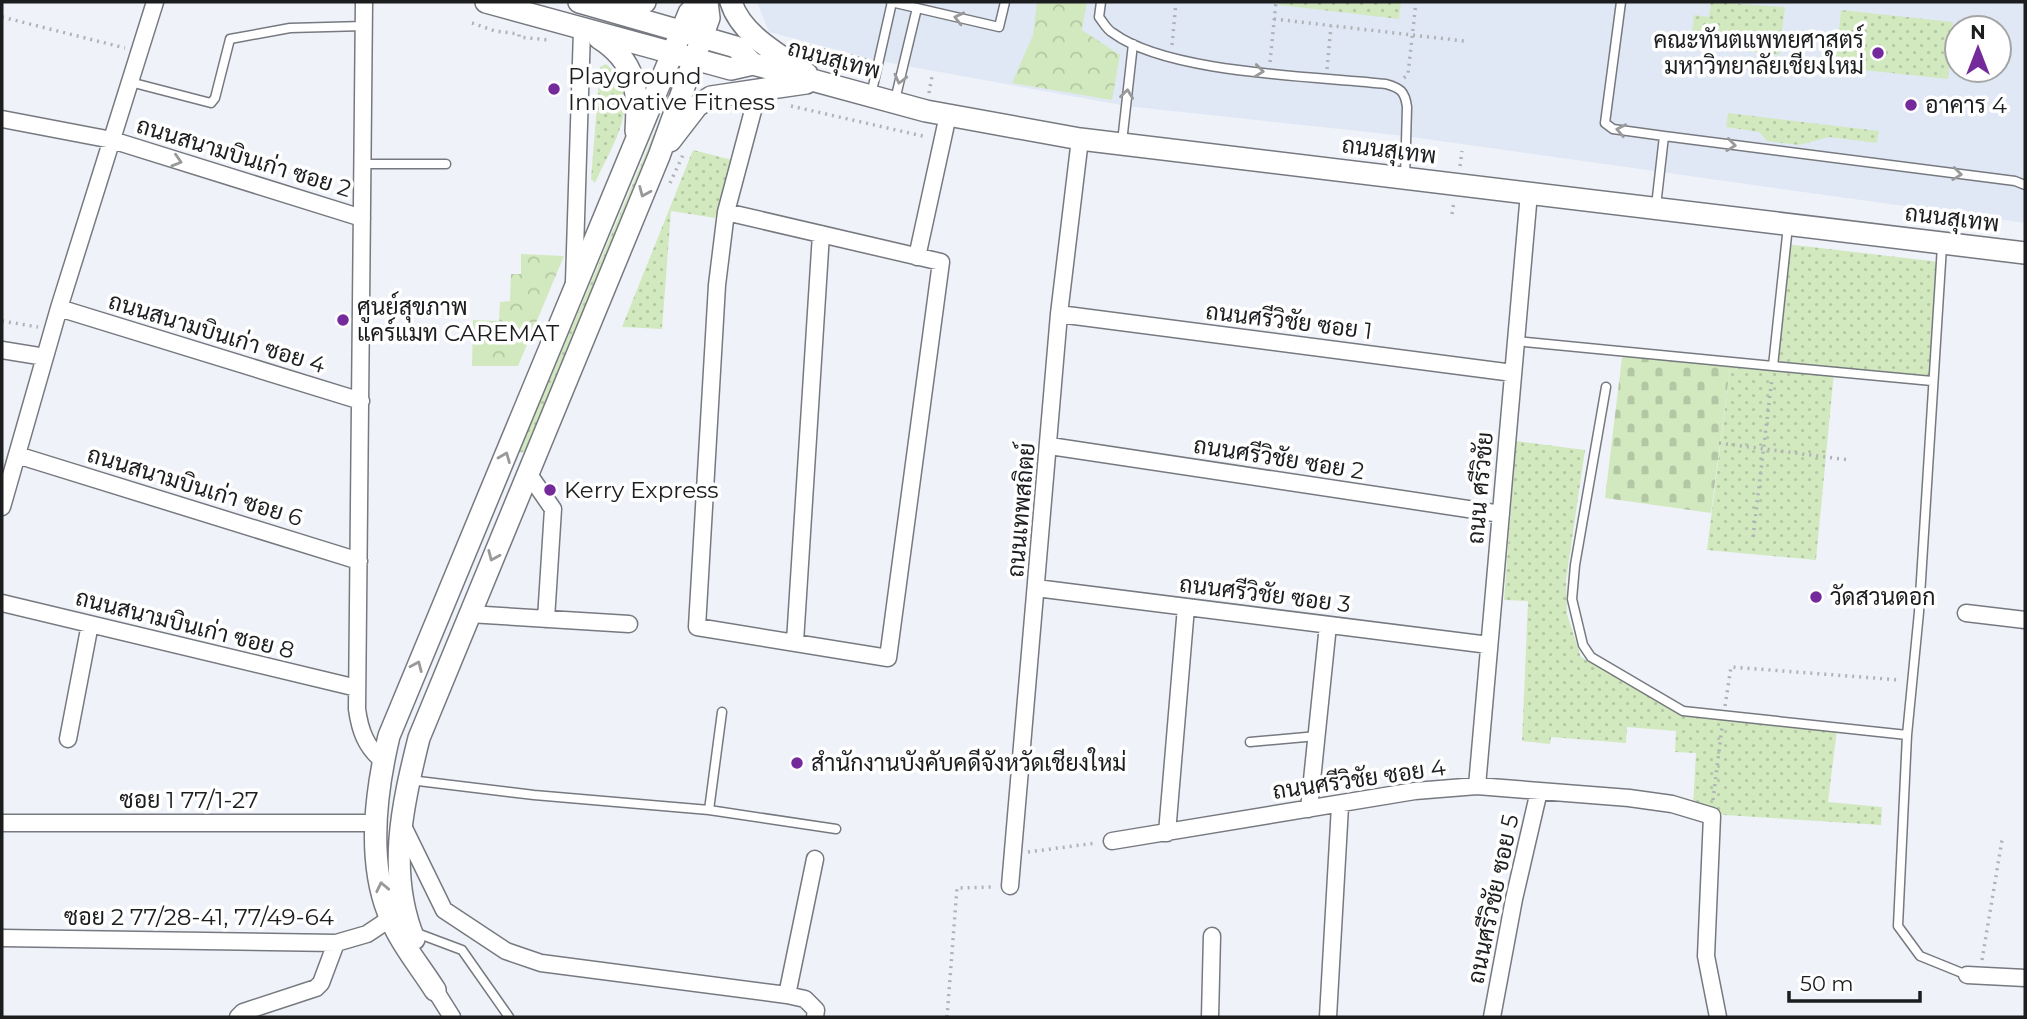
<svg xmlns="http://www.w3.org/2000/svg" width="2027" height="1019" viewBox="0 0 2027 1019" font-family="Montserrat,Sarabun,sans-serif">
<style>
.built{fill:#e1e8f5;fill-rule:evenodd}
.grass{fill:url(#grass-dots)}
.forest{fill:url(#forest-crowns)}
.cemetery{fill:url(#cemetery-stones)}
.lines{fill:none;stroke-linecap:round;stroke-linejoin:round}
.lane-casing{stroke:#76797f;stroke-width:11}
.street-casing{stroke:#76797f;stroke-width:19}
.secondary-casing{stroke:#76797f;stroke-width:24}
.path{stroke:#afb2b7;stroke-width:3.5;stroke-dasharray:2 5;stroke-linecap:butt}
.lane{stroke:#fff;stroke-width:8}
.street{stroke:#fff;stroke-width:16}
.secondary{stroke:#fff;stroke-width:21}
.oneway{stroke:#99999a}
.poi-dot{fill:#752a9c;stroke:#fff;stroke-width:2.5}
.labels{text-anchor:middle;stroke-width:7;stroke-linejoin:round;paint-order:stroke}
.poi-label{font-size:23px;fill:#1c1d1f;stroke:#fff;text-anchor:start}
.street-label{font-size:23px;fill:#1c1d1f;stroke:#fff}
</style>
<defs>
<pattern id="grass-dots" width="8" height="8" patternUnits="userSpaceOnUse" patternTransform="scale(1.75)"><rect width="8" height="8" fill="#d2e9bf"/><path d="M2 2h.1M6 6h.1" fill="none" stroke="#b4c7a4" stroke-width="1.8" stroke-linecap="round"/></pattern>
<pattern id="forest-crowns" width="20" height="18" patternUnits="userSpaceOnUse" patternTransform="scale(1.75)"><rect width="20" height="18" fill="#d2e9bf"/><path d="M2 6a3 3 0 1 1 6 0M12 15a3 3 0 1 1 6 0" fill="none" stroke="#b4c7a4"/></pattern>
<pattern id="cemetery-stones" width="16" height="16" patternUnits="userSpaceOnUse" patternTransform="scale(1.75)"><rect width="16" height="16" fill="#d2e9bf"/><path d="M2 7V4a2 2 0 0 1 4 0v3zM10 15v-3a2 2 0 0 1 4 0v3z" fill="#b4c7a4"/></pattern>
</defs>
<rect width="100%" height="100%" fill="#eff3f9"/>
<!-- built -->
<path class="built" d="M757,2H2025V223L1404,136L1126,106L879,61L769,32ZM1957,28H1999V70H1957Z"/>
<!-- grass -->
<path class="grass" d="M1279,2H1401L1399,19L1279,5Z
M1711,2L1785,7L1779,55L1691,44L1694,15L1709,17Z
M1841,10L1953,22L1948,79L1835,67Z
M606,64C646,99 612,145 595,183L591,179L600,67Z
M667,103L673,105L528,453L519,452Z
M1728,113L1879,131L1877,143L1829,137L1799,145L1767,141L1759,132L1726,127Z
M693,150L732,160L715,218L671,211L662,329L622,327Z
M1786,244L1940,262L1932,381L1834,372L1816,560L1707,550L1731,361L1773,366Z
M1516,441L1585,450L1566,580L1567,614L1581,657L1684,716L1837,730L1828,802L1882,807L1881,825L1724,815L1693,805L1696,753L1675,752L1676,731L1627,727L1626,743L1551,737L1550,744L1522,741L1528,601L1504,600Z"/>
<!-- forest -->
<path class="forest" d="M1037,2H1087L1082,30L1120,55L1112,100L1012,83L1033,35Z
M521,254L564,256L518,366H472L473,320L499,321L500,302L510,301L511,274H521Z"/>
<!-- cemetery -->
<path class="cemetery" d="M1623,349L1731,361L1711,513L1605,498Z"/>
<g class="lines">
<!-- lane casing -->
<g class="lane-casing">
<path id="lane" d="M891,2L999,27L1005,2
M1101,2L1099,17C1103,22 1107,30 1113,33C1169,74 1315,76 1386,84C1400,88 1405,91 1407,107L1405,178
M1621,2L1605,123L1613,129L1664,136L1656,206
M130,82L211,103L215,98L230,39L290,28L364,26
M871,95L892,2
M895,100L917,8
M1664,136L2015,181L2025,185
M1122,142L1133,44
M363,164H446
M1788,226L1773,366L1932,381
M1942,246L1919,612L1907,735L1898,926L1920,956L1967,975
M1515,341L1773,366
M1606,387L1575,565L1572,599L1583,645L1591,657L1683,711L1907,735
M1250,742L1317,736
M410,780L534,795L709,810L722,712
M709,810L836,829
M414,932L462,950L509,1017"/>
</g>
<!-- street casing -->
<g class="street-casing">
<path id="street" d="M364,2L357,709C360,731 366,747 383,761
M2,119L112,140L362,218
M726,212L941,262L888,658L697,627L717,285L726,212L759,88
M917,257L948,115
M574,282L582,30
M59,308L361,401
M1059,314L1513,373
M2,350L45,357
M1050,446L1501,514
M17,455L359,561
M528,473L553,509L546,619
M2,507L59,308L155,2
M1036,588L1489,645
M2,603L357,688
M1966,613L2025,620
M469,614L629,624
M795,642L821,234
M68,739L90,624
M1477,786L1529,193
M1309,809L1328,625
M401,822L444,910L506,951L541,963L787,995L815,859
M2,823H377
M1167,833L1186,607
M1112,841L1415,791L1477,786L1629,798L1672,804L1712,816L1706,956L1718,1017
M1010,886L1059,314L1080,139
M2,938L336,943L367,934L391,918
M1967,975L2025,978
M435,990L452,1017
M787,995L805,999L816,1010L815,1017
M238,1017L243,1012L316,988L321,983L336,943
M1210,1017L1212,936
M1328,1017L1340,806
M1492,1017L1514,899L1539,791"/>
</g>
<!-- secondary casing -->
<g class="secondary-casing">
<path id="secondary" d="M486,2L731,69L753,64L926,111L1080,139L2025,253
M579,2L736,47L753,64
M731,2C741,35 780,55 807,74
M613,7L629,8L645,2
M599,38C636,61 639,91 636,131
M670,141L697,106L711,97L806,83
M414,939C387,873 402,806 419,738L659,156L709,18L707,2
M435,990C419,965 398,940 388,912C367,857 376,791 389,736L689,13L700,2"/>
</g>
<!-- path -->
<path class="path" d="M2,17L125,48
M1274,19L1464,41
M472,23L495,31L519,34V37L549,40
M796,43L867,60
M1172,45L1176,2
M1270,62L1276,2
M1327,69L1331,26
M1404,78L1408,74L1416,2
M929,93L932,76
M791,106L927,137
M1460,166L1462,151
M670,183L683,155
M1452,214L1454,201
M2,321L38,327
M1719,443L1849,460
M1753,537L1772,378
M1725,706L1731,667L1900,680
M1713,800L1722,727
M1028,852L1096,843
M1982,960L2002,840
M947,1017L957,888L993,887"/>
<!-- lane -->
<use href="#lane" class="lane"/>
<!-- street -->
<use href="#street" class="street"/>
<!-- secondary -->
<use href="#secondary" class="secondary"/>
</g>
<!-- one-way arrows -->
<defs><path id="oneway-chevron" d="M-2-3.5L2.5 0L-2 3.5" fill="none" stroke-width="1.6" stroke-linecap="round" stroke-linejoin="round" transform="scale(1.75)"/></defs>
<g class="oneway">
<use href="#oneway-chevron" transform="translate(959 18) rotate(-166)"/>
<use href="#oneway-chevron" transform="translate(1259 71) rotate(7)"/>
<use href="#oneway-chevron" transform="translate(900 79) rotate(104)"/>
<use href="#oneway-chevron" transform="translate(1127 94) rotate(-83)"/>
<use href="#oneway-chevron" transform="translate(1621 130) rotate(-169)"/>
<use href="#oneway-chevron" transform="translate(1731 145) rotate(7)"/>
<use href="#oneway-chevron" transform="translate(177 161) rotate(17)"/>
<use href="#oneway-chevron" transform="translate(1957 174) rotate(7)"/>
<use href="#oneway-chevron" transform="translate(644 192) rotate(113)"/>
<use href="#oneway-chevron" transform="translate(505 457) rotate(-68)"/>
<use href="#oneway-chevron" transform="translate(493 556) rotate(113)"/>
<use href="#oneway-chevron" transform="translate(417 666) rotate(-67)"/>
<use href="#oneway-chevron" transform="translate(382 887) rotate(-102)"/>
</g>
<!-- markers -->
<g class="poi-dot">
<circle cx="1878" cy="53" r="7"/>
<circle cx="554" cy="89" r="7"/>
<circle cx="1911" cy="105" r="7"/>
<circle cx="343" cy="320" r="7"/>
<circle cx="550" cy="490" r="7"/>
<circle cx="1816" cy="597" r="7"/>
<circle cx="797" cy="763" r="7"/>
</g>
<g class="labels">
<!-- poi labels -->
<g class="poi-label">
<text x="1864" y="48" text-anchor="end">คณะทันตแพทยศาสตร์<tspan x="1864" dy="26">มหาวิทยาลัยเชียงใหม่</tspan></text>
<text x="568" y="84">Playground<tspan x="568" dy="26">Innovative Fitness</tspan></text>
<text x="1925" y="113">อาคาร 4</text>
<text x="357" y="315">ศูนย์สุขภาพ<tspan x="357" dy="26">แคร์แมท CAREMAT</tspan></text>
<text x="564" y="498">Kerry Express</text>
<text x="1830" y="605">วัดสวนดอก</text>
<text x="811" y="771">สำนักงานบังคับคดีจังหวัดเชียงใหม่</text>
</g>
<!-- street labels -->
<g class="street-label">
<text transform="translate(834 59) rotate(15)" y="8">ถนนสุเทพ</text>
<text transform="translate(1389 150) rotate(7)" y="8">ถนนสุเทพ</text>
<text transform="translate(244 157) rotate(17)" y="8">ถนนสนามบินเก่า ซอย 2</text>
<text transform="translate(1952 218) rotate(7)" y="8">ถนนสุเทพ</text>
<text transform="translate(1289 321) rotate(7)" y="8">ถนนศรีวิชัย ซอย 1</text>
<text transform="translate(217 333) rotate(17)" y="8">ถนนสนามบินเก่า ซอย 4</text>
<text transform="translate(1279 458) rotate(9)" y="8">ถนนศรีวิชัย ซอย 2</text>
<text transform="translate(195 486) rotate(17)" y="8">ถนนสนามบินเก่า ซอย 6</text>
<text transform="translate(1480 488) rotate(-85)" y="8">ถนน ศรีวิชัย</text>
<text transform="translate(1021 510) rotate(-85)" y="8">ถนนเทพสถิตย์</text>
<text transform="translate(1265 594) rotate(7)" y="8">ถนนศรีวิชัย ซอย 3</text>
<text transform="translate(185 624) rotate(14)" y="8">ถนนสนามบินเก่า ซอย 8</text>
<text transform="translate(1359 779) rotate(-8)" y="8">ถนนศรีวิชัย ซอย 4</text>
<text x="189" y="808">ซอย 1 77/1-27</text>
<text transform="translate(1493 899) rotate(-78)" y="8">ถนนศรีวิชัย ซอย 5</text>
<text x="199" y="925">ซอย 2 77/28-41, 77/49-64</text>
</g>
</g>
<!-- border -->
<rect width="2027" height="1019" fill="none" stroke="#1c1d1f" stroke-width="7"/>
<!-- north arrow -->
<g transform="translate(1978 49)"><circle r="33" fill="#ffffff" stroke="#a4a5a5" stroke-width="2"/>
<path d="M0-5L12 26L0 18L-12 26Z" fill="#752a9c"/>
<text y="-10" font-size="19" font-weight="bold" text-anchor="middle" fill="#1c1d1f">N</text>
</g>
<!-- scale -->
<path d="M1789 991v10h131v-10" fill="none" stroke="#1c1d1f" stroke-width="3.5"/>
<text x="1800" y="991" font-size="21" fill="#1c1d1f" stroke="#ffffff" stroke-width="5" paint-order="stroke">50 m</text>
</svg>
